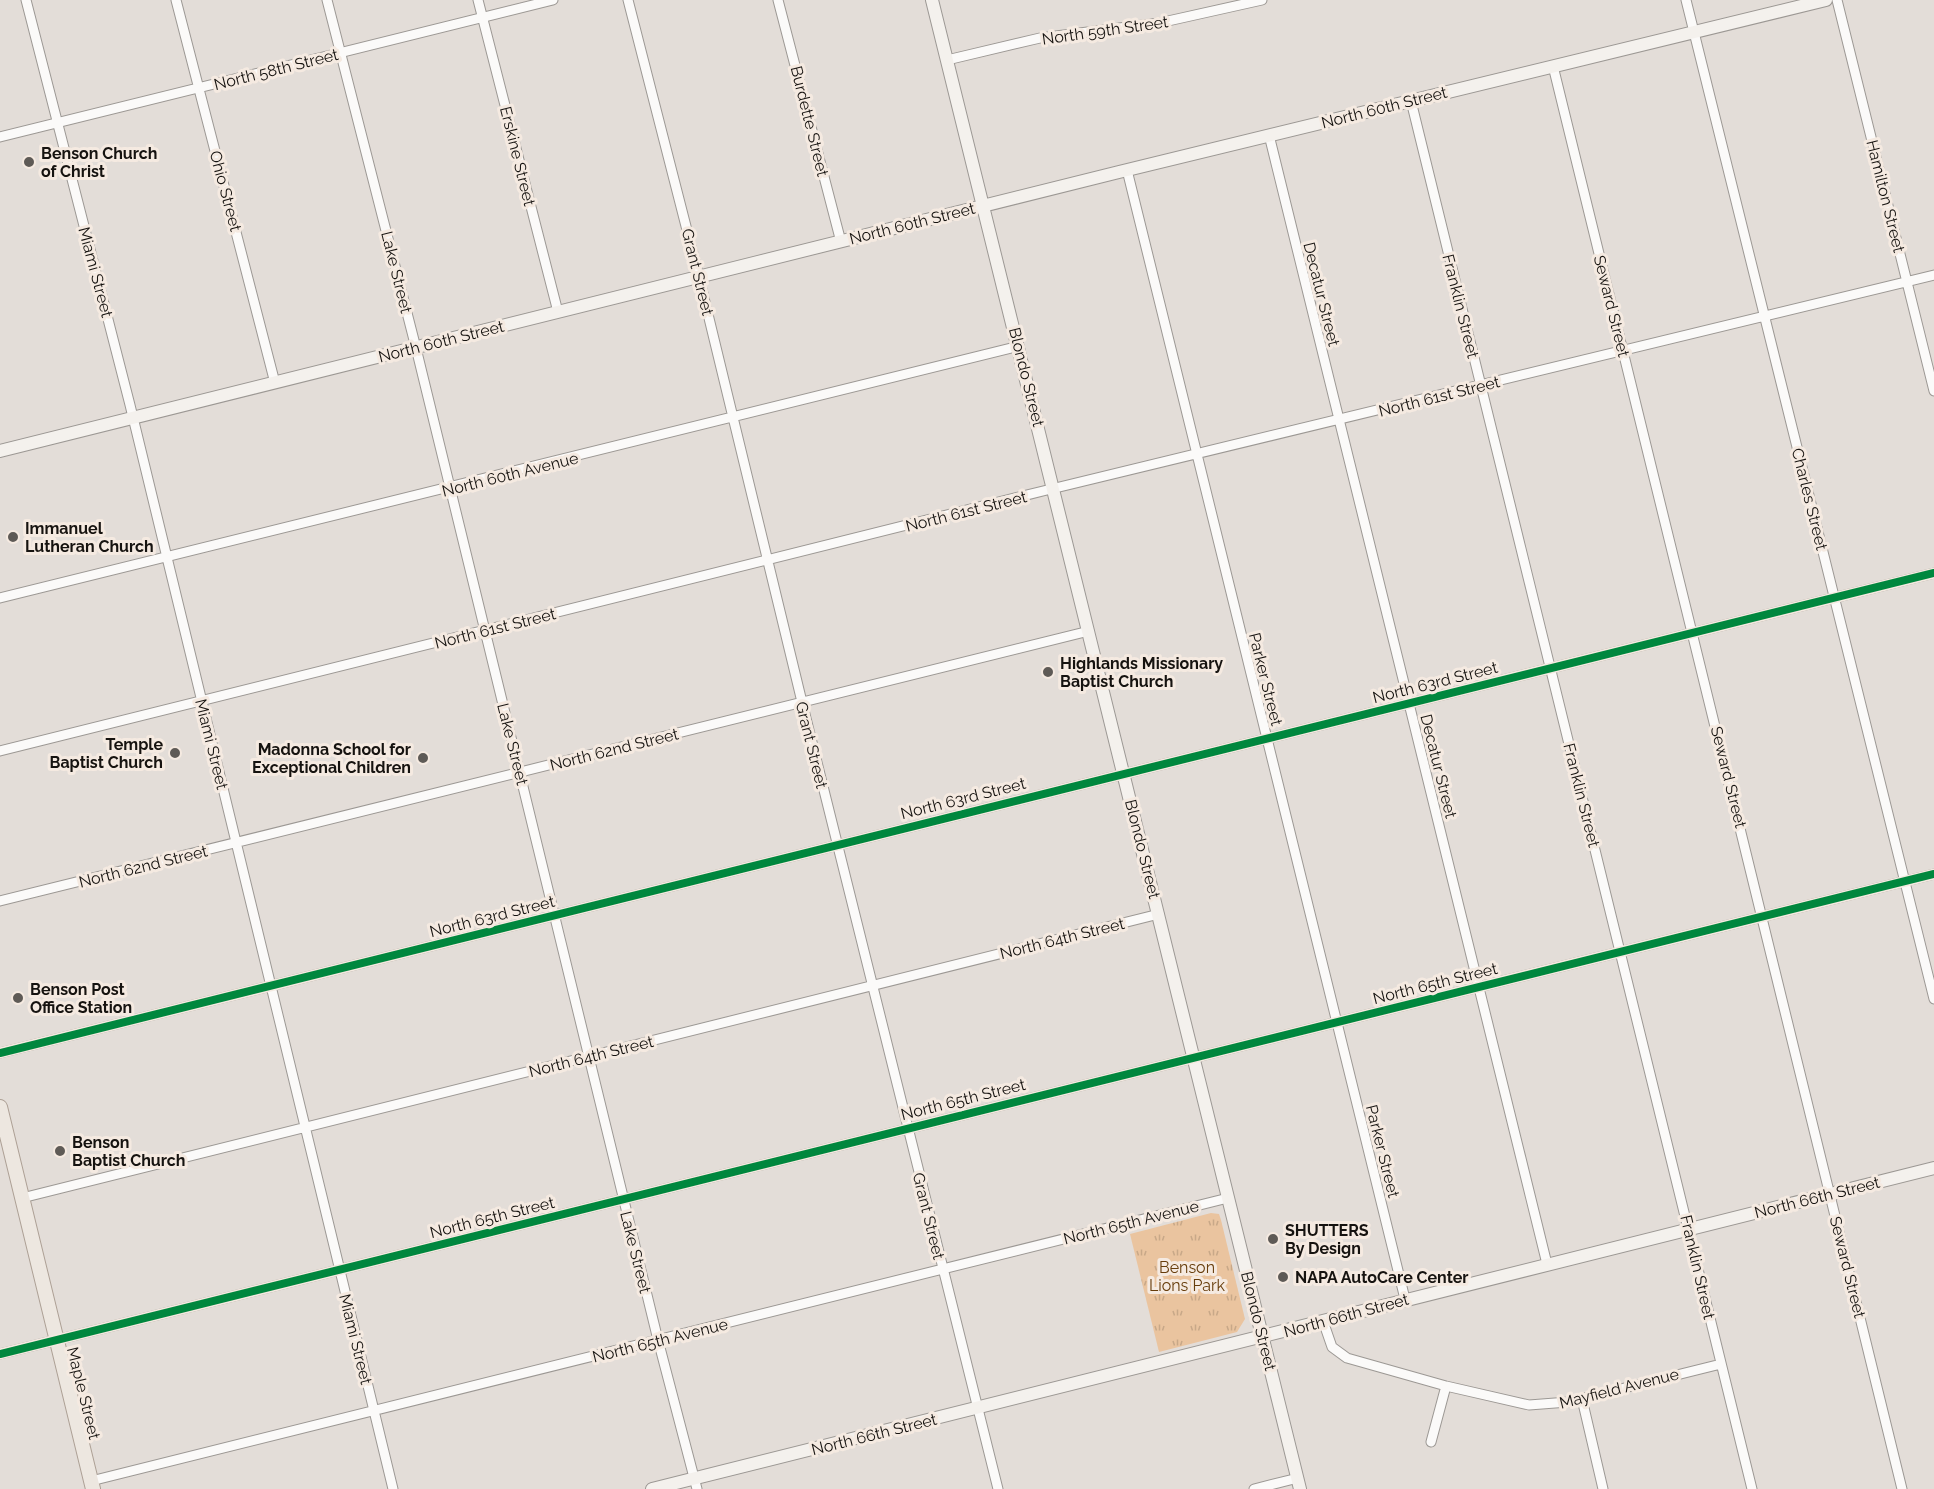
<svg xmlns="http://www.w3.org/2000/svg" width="1934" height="1489" viewBox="0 0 1934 1489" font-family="Raleway,sans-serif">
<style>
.park{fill:url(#park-tufts)}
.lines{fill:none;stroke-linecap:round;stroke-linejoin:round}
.street-casing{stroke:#9c9894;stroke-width:11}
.secondary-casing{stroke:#9c9894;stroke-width:14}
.primary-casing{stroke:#ada095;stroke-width:16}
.street{stroke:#fbfaf9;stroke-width:9}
.secondary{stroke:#f4f1ed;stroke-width:12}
.primary{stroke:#ede7e0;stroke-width:14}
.cycleway-casing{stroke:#f5eae1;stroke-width:11}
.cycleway{stroke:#00873e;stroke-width:8}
.poi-dot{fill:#5e5a56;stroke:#f5eae1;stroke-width:2}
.labels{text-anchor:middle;stroke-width:6;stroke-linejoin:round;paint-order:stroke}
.street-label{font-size:16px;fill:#161310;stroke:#f5eae1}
.poi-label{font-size:16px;font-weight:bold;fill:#161310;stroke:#f5eae1;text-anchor:start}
.park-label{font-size:16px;fill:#673d0b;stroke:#f5eae1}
</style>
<defs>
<pattern id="park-tufts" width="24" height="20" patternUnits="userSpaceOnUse" patternTransform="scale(1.5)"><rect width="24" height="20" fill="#eac49f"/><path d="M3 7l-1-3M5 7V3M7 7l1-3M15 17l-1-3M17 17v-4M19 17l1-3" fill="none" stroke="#c8a888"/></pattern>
</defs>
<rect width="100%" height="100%" fill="#e3ddd8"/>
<!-- park -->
<path class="park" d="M1211,1213L1219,1214L1221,1220L1245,1319L1237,1332L1159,1352L1130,1234Z"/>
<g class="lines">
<!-- street casing -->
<g class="street-casing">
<path id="street" d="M26,0L130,405L393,1489
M176,0L275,383
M327,0L416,348L658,1340L697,1489
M478,0L558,312
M628,0L699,277L802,702L998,1489
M778,0L841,242
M1686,0L1934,999
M1837,0L1934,391
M947,60L1040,38L1159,23L1262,0
M1553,66L1902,1489
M1411,101L1752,1489
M1269,135L1547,1264
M0,137L553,0
M1127,170L1405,1299
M0,598L1019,346
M0,751L1043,491L1934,275
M0,901L1089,631
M0,1053L1934,573
M22,1198L1159,914
M1323,1321L1332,1347L1347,1358L1446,1386L1529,1405L1568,1402L1721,1364
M0,1354L1934,874
M1582,1399L1603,1489
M1431,1442L1446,1386
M91,1481L1228,1198
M1254,1489L1298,1478"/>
</g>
<!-- secondary casing -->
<g class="secondary-casing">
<path id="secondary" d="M932,0L1300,1489
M0,451L1119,172L1826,0
M652,1489L1934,1168"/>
</g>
<!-- primary casing -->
<g class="primary-casing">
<path id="primary" d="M0,1107L93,1489"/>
</g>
<!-- street -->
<use href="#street" class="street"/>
<!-- secondary -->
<use href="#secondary" class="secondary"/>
<!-- primary -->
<use href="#primary" class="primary"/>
<!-- cycleway casing -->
<g class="cycleway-casing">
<path id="cycleway" d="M0,1053L1934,573
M0,1354L1934,874"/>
</g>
<!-- cycleway -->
<use href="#cycleway" class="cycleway"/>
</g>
<!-- markers -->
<g class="poi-dot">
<circle cx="29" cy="162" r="6"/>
<circle cx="13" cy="537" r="6"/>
<circle cx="1048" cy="672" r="6"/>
<circle cx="175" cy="753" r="6"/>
<circle cx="423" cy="758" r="6"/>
<circle cx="18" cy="998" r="6"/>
<circle cx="60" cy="1151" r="6"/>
<circle cx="1273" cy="1239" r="6"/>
<circle cx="1283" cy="1277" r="6"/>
</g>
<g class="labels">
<!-- street labels -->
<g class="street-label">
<text transform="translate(1105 30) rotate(-8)" y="6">North 59th Street</text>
<text transform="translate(276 69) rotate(-14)" y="6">North 58th Street</text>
<text transform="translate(1384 107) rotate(-14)" y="6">North 60th Street</text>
<text transform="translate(810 121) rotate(76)" y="6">Burdette Street</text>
<text transform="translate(518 156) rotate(76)" y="6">Erskine Street</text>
<text transform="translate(226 191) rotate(75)" y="6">Ohio Street</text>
<text transform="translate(1886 196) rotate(76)" y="6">Hamilton Street</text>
<text transform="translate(912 223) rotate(-14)" y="6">North 60th Street</text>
<text transform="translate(96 272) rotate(75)" y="6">Miami Street</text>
<text transform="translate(397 272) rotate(76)" y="6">Lake Street</text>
<text transform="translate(698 272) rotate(76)" y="6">Grant Street</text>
<text transform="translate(1322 294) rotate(76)" y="6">Decatur Street</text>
<text transform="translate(1461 306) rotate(76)" y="6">Franklin Street</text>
<text transform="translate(1612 306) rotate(76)" y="6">Seward Street</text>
<text transform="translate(441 341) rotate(-14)" y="6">North 60th Street</text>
<text transform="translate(1027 377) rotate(76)" y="6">Blondo Street</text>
<text transform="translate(1439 396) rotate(-14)" y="6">North 61st Street</text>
<text transform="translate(510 474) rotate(-14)" y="6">North 60th Avenue</text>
<text transform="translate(1810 499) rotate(76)" y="6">Charles Street</text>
<text transform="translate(966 511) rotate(-14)" y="6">North 61st Street</text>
<text transform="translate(495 628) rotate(-14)" y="6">North 61st Street</text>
<text transform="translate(1266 679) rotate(76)" y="6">Parker Street</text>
<text transform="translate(1435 682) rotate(-14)" y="6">North 63rd Street</text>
<text transform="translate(212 744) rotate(76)" y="6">Miami Street</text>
<text transform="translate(513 744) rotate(76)" y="6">Lake Street</text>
<text transform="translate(812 745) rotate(76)" y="6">Grant Street</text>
<text transform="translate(614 749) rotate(-14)" y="6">North 62nd Street</text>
<text transform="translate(1439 766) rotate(76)" y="6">Decatur Street</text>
<text transform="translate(1729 777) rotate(76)" y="6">Seward Street</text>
<text transform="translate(1582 795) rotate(76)" y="6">Franklin Street</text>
<text transform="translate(963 798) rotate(-14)" y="6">North 63rd Street</text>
<text transform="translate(1143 849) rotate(76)" y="6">Blondo Street</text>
<text transform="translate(143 866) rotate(-14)" y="6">North 62nd Street</text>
<text transform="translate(492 916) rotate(-14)" y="6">North 63rd Street</text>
<text transform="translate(1062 938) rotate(-14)" y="6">North 64th Street</text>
<text transform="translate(1435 983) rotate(-14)" y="6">North 65th Street</text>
<text transform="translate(591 1056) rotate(-14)" y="6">North 64th Street</text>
<text transform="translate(963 1099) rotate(-14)" y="6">North 65th Street</text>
<text transform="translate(1383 1151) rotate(76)" y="6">Parker Street</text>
<text transform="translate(1817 1197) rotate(-14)" y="6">North 66th Street</text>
<text transform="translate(929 1216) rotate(76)" y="6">Grant Street</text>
<text transform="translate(492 1217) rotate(-14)" y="6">North 65th Street</text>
<text transform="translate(1131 1222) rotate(-14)" y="6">North 65th Avenue</text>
<text transform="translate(636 1252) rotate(76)" y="6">Lake Street</text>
<text transform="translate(1698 1267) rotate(77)" y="6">Franklin Street</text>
<text transform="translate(1848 1267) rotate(76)" y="6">Seward Street</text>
<text transform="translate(1346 1315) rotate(-15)" y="6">North 66th Street</text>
<text transform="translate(1259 1321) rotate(76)" y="6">Blondo Street</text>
<text transform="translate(356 1339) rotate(76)" y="6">Miami Street</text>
<text transform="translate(660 1340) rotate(-14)" y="6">North 65th Avenue</text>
<text transform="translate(1619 1388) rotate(-14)" y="6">Mayfield Avenue</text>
<text transform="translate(84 1393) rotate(76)" y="6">Maple Street</text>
<text transform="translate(874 1434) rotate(-14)" y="6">North 66th Street</text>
</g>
<!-- poi labels -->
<g class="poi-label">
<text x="41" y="159">Benson Church<tspan x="41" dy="18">of Christ</tspan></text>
<text x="25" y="534">Immanuel<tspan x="25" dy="18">Lutheran Church</tspan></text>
<text x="1060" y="669">Highlands Missionary<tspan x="1060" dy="18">Baptist Church</tspan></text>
<text x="163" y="750" text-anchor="end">Temple<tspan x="163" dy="18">Baptist Church</tspan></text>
<text x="411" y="755" text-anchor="end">Madonna School for<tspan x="411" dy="18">Exceptional Children</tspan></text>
<text x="30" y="995">Benson Post<tspan x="30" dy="18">Office Station</tspan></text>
<text x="72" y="1148">Benson<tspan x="72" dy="18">Baptist Church</tspan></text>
<text x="1285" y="1236">SHUTTERS<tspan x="1285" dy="18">By Design</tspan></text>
<text x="1295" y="1283">NAPA AutoCare Center</text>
</g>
<!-- park labels -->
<g class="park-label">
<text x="1187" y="1273">Benson<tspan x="1187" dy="18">Lions Park</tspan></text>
</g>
</g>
</svg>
